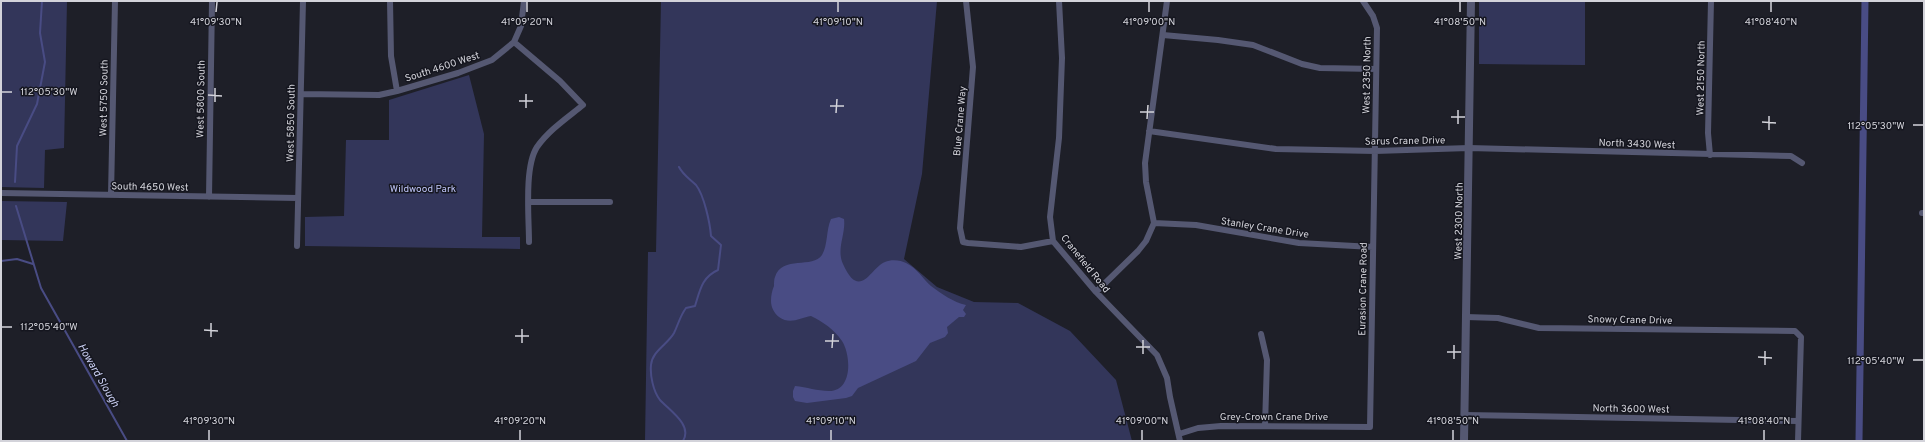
<svg xmlns="http://www.w3.org/2000/svg" width="1925" height="442" viewBox="0 0 1925 442" font-family="Overpass,sans-serif">
<style>
.green{fill:#33365a}
.water{fill:#494c84}
.lines{fill:none;stroke-linecap:round;stroke-linejoin:round}
.stream{stroke:#494c84;stroke-width:2}
.canal{stroke:#494c84;stroke-width:7}
.minor{stroke:#555872;stroke-width:6}
.tertiary{stroke:#555872;stroke-width:8}
.ticks{fill:none;stroke:#d3d3da;stroke-width:1.5}
.labels{text-anchor:middle;stroke-width:3;stroke-linejoin:round;paint-order:stroke}
.street-label{font-size:10px;fill:#d3d3da;stroke:#15161f}
.park-label{font-size:10px;fill:#c1c7fb;stroke:#15161f}
.water-label{font-size:11px;font-style:italic;fill:#c9cef1;stroke:#15161f}
.ticks-label{font-size:10px;text-anchor:middle;fill:#d3d3da;stroke:#15161f;stroke-width:3;stroke-linejoin:round;paint-order:stroke}
</style>
<rect width="100%" height="100%" fill="#1e1f28"/>
<!-- green -->
<path class="green" d="M1,1H67L64,148L45,150L44,188L1,187Z
M661,1H937L922,174L904,259L937,287L974,302L1018,303L1070,331L1116,380L1132,441H645L648,252H656Z
M1479,1H1585V65L1479,64Z
M469,75L484,134L482,237H520V249L305,246V217L344,216L346,140H389V100Z
M1,201L67,202L63,241L1,240Z"/>
<!-- water -->
<path class="water" d="M839,217L844,219C846,234 836,249 843,264C860,302 871,267 885,262C891,259 901,260 906,263C917,268 923,279 931,286C942,294 953,302 966,305L963,310L966,314L964,317H959L947,327L948,333L945,337L930,343L916,361L858,388L852,396L846,398L807,403L795,401L793,397V391L795,386C807,387 817,391 829,391C853,391 851,355 842,341C834,329 823,322 811,316C800,318 790,325 779,317C774,313 771,307 771,301C771,295 772,291 774,286C774,283 774,279 775,277C782,255 813,269 822,255C828,245 826,230 831,219Z"/>
<g class="lines">
<!-- stream -->
<path class="stream" d="M679,167C683,175 690,179 696,185C704,195 710,223 711,236L721,245L718,270C702,277 700,290 695,306L686,308C680,316 678,325 674,333C668,344 652,351 651,365C650,375 653,391 660,400C669,410 693,425 683,441
M15,182L17,146L37,104L45,62L40,33L42,1
M16,206L41,288L127,441
M1,261L17,259L33,264"/>
<!-- canal -->
<path class="canal" d="M1859,441L1865,1"/>
<!-- minor -->
<path class="minor" d="M390,1L391,56L397,91
M966,1L973,67L960,228L963,242L968,243L1021,247L1053,241
M1059,1L1062,58L1059,138L1050,217L1053,241L1096,292L1157,355L1167,378L1170,397L1180,441
M1163,35L1218,40L1253,45L1302,64L1320,68L1376,69
M514,42L521,26L524,1
M301,94L379,95L397,91L458,73L492,60L514,42L560,81L583,105C567,118 549,130 537,147C524,167 529,218 529,242
M1149,131L1276,149L1375,151L1469,148L1791,156L1802,163
M1710,155L1708,133L1711,1
M1,193L298,198
M111,195L115,1
M209,197L212,1
M529,202H610
M1922,213H1924
M1154,223L1196,225L1299,243L1373,247
M297,246L303,1
M1096,292L1138,251L1146,241L1154,223L1146,182L1145,163L1167,1
M1466,317L1498,318L1539,328L1795,331L1801,337L1798,441
M1261,334L1267,360L1265,426
M1464,415L1798,421
M1179,434L1198,428L1221,426L1370,427L1377,28L1373,16L1363,1"/>
<!-- tertiary -->
<path class="tertiary" d="M1464,441L1471,1"/>
</g>
<!-- ticks -->
<path class="ticks" d="M216,12L217,2M527,12V2M838,12V2M1149,12V2M1460,12V2M1771,12V2M2,92H12M208,95L222,96M519,101H533M215,102V88M830,106H844M526,108V94M1140,112H1154M836,113L837,99M1451,117H1465M1147,119L1148,105M1762,122L1776,123M1458,124V110M1913,125H1923M1769,130V116M2,327H12M204,330L218,331M515,336H529M211,337V323M825,341H839M522,343V329M1136,347H1150M832,348L833,334M1447,352H1461M1143,354V340M1758,357L1772,358M1454,359V345M1913,360H1923M1765,365V351M209,440V430M520,440V430M831,440V430M1142,440V430M1453,440V430M1764,440V430"/>
<g class="labels">
<!-- street labels -->
<g class="street-label">
<text transform="translate(442 66) rotate(-18)" y="4">South 4600 West</text>
<text transform="translate(1366 75) rotate(-89)" y="4">West 2350 North</text>
<text transform="translate(1700 78) rotate(-89)" y="4">West 2150 North</text>
<text transform="translate(103 98) rotate(-89)" y="4">West 5750 South</text>
<text transform="translate(200 99) rotate(-89)" y="4">West 5800 South</text>
<text transform="translate(959 121) rotate(-85)" y="4">Blue Crane Way</text>
<text transform="translate(290 123) rotate(-89)" y="4">West 5850 South</text>
<text transform="translate(1405 140) rotate(-1)" y="4">Sarus Crane Drive</text>
<text transform="translate(1637 143) rotate(2)" y="4">North 3430 West</text>
<text transform="translate(150 186) rotate(1)" y="4">South 4650 West</text>
<text transform="translate(1458 221) rotate(-89)" y="4">West 2300 North</text>
<text transform="translate(1265 227) rotate(9)" y="4">Stanley Crane Drive</text>
<text transform="translate(1086 263) rotate(51)" y="4">Cranefield Road</text>
<text transform="translate(1362 289) rotate(-89)" y="4">Eurasion Crane Road</text>
<text transform="translate(1630 319) rotate(1)" y="4">Snowy Crane Drive</text>
<text transform="translate(1631 408) rotate(1)" y="4">North 3600 West</text>
<text x="1274" y="420">Grey-Crown Crane Drive</text>
</g>
<!-- park labels -->
<g class="park-label">
<text x="423" y="192">Wildwood Park</text>
</g>
<!-- water labels -->
<g class="water-label">
<text transform="translate(99 375) rotate(60)" y="4">Howard Slough</text>
</g>
</g>
<g class="ticks-label">
<text x="216" y="25">41°09'30"N</text>
<text x="527" y="25">41°09'20"N</text>
<text x="838" y="25">41°09'10"N</text>
<text x="1149" y="25">41°09'00"N</text>
<text x="1460" y="25">41°08'50"N</text>
<text x="1771" y="25">41°08'40"N</text>
<text x="49" y="95">112°05'30"W</text>
<text x="1876" y="129">112°05'30"W</text>
<text x="49" y="330">112°05'40"W</text>
<text x="1876" y="364">112°05'40"W</text>
<text x="209" y="424">41°09'30"N</text>
<text x="520" y="424">41°09'20"N</text>
<text x="831" y="424">41°09'10"N</text>
<text x="1142" y="424">41°09'00"N</text>
<text x="1453" y="424">41°08'50"N</text>
<text x="1764" y="424">41°08'40"N</text>
</g>
<!-- border -->
<rect width="1925" height="442" fill="none" stroke="#d3d3da" stroke-width="4"/>
</svg>
